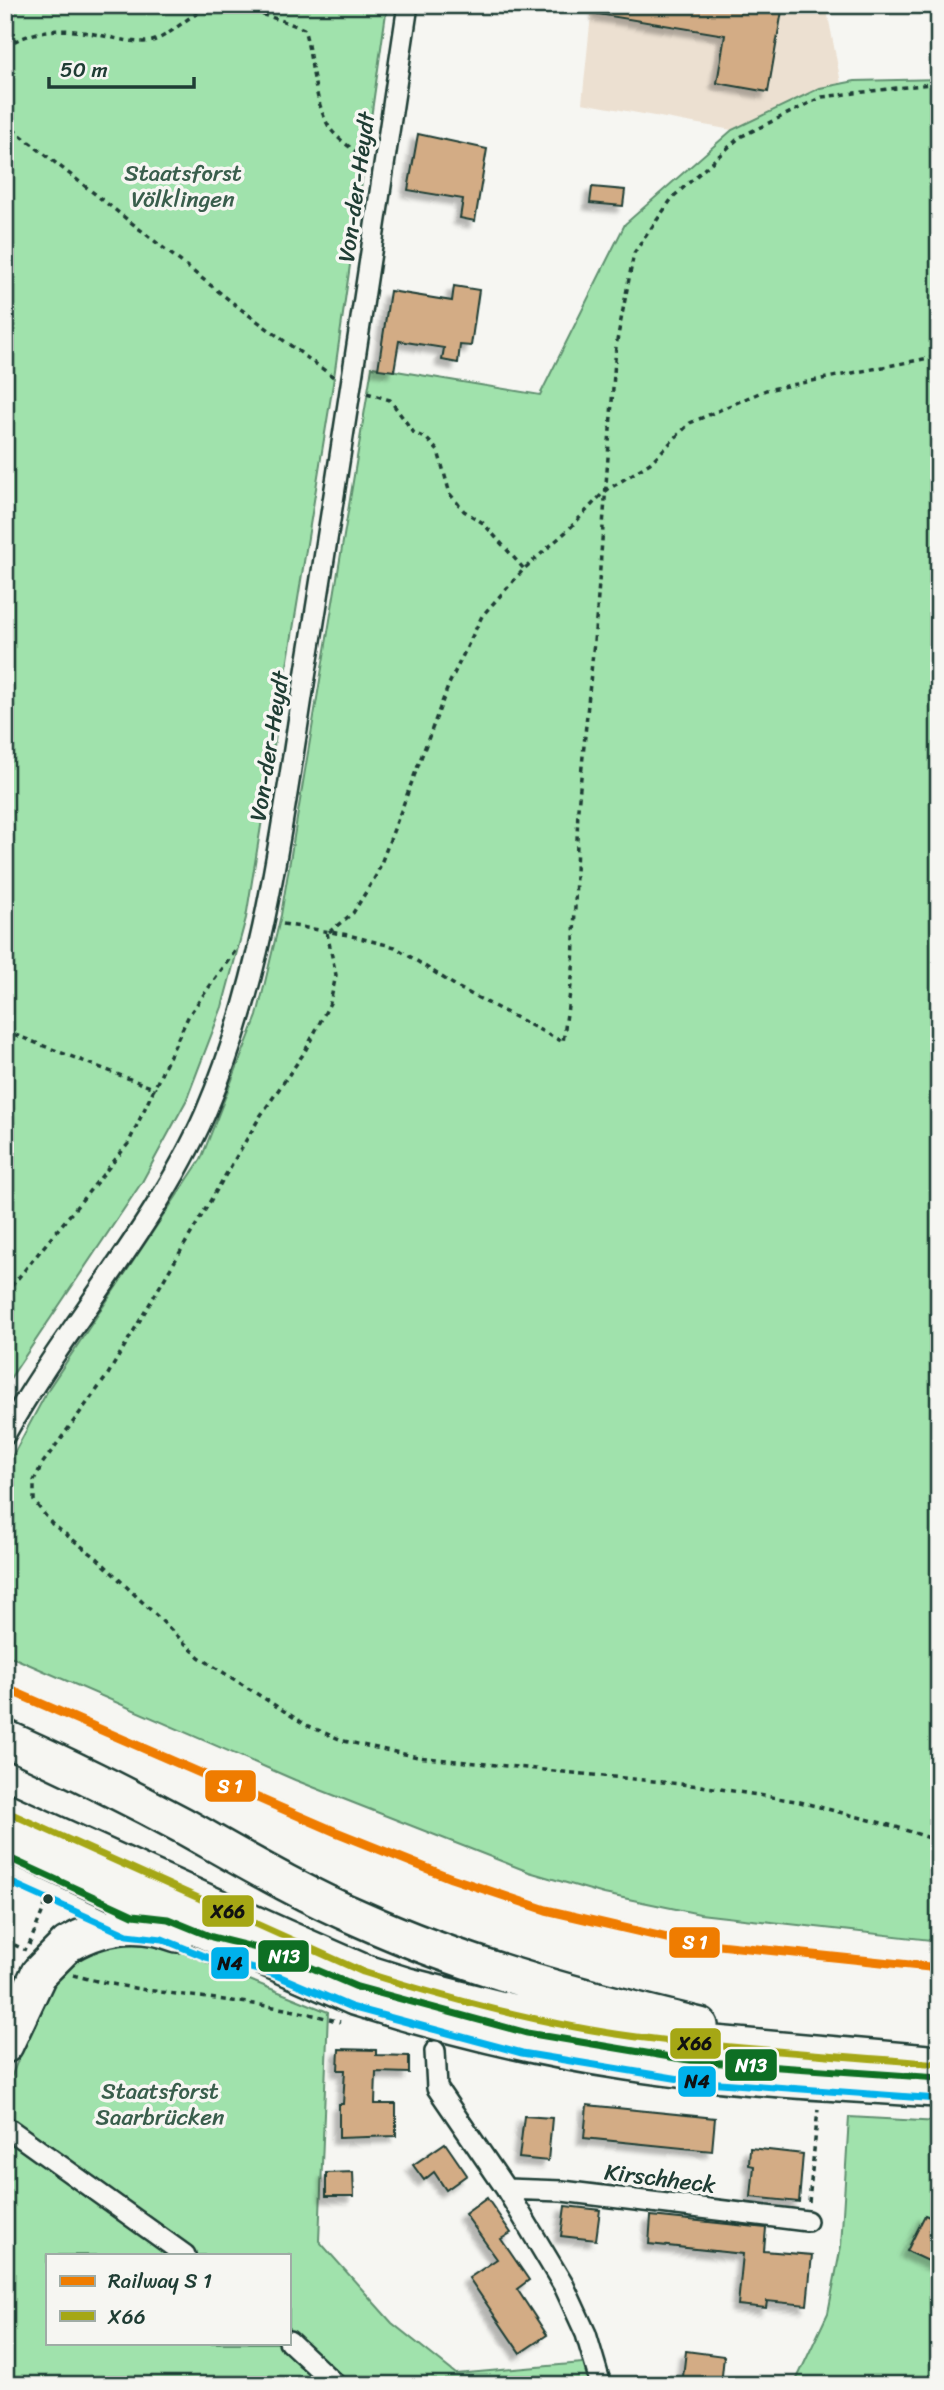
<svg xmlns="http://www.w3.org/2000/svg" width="944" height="2390" viewBox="0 0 944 2390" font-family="Sriracha,sans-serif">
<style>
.built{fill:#ece0d1}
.green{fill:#a0e2ac;stroke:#609070;stroke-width:2;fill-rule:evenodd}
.building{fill:#d3ac85;stroke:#1f3d34;stroke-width:2;filter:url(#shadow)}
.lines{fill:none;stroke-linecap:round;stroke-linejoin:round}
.service-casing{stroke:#1f3d34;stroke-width:15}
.minor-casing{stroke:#1f3d34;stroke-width:24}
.motorway-casing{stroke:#1f3d34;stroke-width:40}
.path{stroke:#1f3d34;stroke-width:3.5;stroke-dasharray:5 5;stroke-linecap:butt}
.service{stroke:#f6f6f2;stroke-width:10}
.minor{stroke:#f6f6f2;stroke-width:19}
.motorway{stroke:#f6f6f2;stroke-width:35}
.motorway-bridge-casing{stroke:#1f3d34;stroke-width:40;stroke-linecap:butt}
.motorway-bridge{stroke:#f6f6f2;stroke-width:35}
.bus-1-casing{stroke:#f6f6f2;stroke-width:12}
.bus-2-casing{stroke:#f6f6f2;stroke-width:12}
.bus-3-casing{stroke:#f6f6f2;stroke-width:12}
.bus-1{stroke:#a5a715;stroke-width:7}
.bus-2{stroke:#00b1eb;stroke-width:7}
.bus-3{stroke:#0e6f24;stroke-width:7}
.rail-1-casing{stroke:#f6f6f2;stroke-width:14}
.rail-1{stroke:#ef7c00;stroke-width:9}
.bus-dot{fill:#1f3d34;stroke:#f6f6f2;stroke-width:2.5}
.labels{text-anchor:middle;stroke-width:7;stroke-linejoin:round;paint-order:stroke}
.park-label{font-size:23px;fill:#395e4c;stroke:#f6f6f2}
.street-label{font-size:23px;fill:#1f3d34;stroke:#f6f6f2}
.line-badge{stroke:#f6f6f2;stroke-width:2.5}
.badge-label{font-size:19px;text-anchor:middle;font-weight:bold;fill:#fff}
.pale-badge-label{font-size:19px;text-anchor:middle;font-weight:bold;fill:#111}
</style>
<defs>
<filter id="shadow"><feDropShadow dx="-6" dy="6" stdDeviation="2" flood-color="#0004"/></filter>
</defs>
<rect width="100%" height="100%" fill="#f6f6f2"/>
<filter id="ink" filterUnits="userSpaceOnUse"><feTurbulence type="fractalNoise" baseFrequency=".0143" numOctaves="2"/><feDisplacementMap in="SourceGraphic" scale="14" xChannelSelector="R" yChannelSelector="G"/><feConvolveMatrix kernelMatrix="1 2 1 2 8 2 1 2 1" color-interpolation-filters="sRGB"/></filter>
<g filter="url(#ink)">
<!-- built -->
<path class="built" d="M592,5H826L841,83L820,88L732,130L582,103Z"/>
<!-- green -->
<path class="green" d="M5,5L387,6L333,384L246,918L222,1007L186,1101L142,1182L5,1386Z
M939,79V1941L700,1914L604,1894L529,1872L295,1780L5,1654V1470L49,1388L201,1159L257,1016L281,915L372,367L540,395L625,224L732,130L820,88L855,81Z
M133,1940L176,1950L328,2012L319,2241L392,2323L456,2374L605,2361L611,2385H5V2093L34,2019L53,1982L85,1955L107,1945ZM47,2255H289V2343H47Z
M849,2117L939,2122V2385H794L828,2313L841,2246Z"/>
<!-- building -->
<path class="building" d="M599,5H783L768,92L717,83L725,35L598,14Z
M418,134L487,149L475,221L460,218L463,199L408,190Z
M592,187L625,190L623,206L590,203Z
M454,286L479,290L471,346L460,345L458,363L442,360L444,348L399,341L394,371L378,369L390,291L452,301Z
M339,2049L376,2050V2055L409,2056V2073L376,2072L375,2104H396V2136L339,2138V2104H343L345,2070H338Z
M587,2105L715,2118L712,2151L584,2138Z
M524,2116L552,2118L548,2161L519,2158Z
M445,2143L467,2175L446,2190L434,2172L424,2180L413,2165Z
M750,2148L803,2154L799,2202L751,2197L754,2166L749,2165Z
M353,2172L354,2196H326V2173Z
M487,2198L511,2233L501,2239L529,2280L517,2289L547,2335L520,2353L469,2278L497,2259L465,2214Z
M565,2206L600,2210L596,2240L561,2236Z
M925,2215L939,2221V2266L907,2251Z
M651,2216L766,2228L764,2251L812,2255L807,2305L767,2301L766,2308L738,2305L743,2254L649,2244Z
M686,2351L724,2356L721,2385H682Z"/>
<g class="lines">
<!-- service casing -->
<g class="service-casing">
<path id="service" d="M5,1868L109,1917"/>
</g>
<!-- minor casing -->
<g class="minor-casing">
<path id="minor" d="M5,1435C66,1325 154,1230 205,1114C266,973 283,815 307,665C343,445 375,225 408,5
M435,2051L437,2088L506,2189L564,2286L586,2334L601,2385
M5,2126L185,2255
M506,2189L562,2191L807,2221
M289,2341L336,2385"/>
</g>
<!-- motorway casing -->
<g class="motorway-casing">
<path id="motorway" d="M5,1738C65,1765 124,1794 182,1825C241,1858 298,1892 361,1919C470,1968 584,1998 700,2026
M5,1811L283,1937L363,1972L408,1986L543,2020L636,2037L939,2064
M5,1842L354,1997C442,2025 535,2048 627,2062C730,2078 835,2083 939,2089
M67,1945C101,1925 139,1919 177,1934
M5,2045L39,1973"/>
</g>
<!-- path -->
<path class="path" d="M5,46C45,25 66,28 109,37C123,40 139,44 152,41C171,36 186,16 204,11C234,3 277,18 304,29C313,58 314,108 332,131C341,142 356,151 367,160
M5,123L242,310L335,378
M367,393L390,400L414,433L427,439L438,451L450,494L464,511L483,523L524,569
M283,924L348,935L395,947L459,988L563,1042L573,971L578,808L597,610L616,346L634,253L673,197L740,137L822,97L939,83
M329,932L353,913L377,874L449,684L482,616L524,569L568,530L604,492L650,463L690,423L766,390L939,356
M327,933L336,975L330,1003L304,1053L261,1115L107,1376L42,1464L34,1481V1501L52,1524L97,1558L199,1657L306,1725L344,1741L418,1757L701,1786L796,1801L893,1826L939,1841
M5,1031L156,1089
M5,1294L128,1144L189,1015L238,947
M5,1941L26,1950
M29,1945L46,1903
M73,1975C160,1999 253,1996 340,2022
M809,2202L818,2109"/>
<!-- service -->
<use href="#service" class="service"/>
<!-- minor -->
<use href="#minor" class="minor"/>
<!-- motorway -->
<use href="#motorway" class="motorway"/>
<!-- motorway-bridge casing -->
<g class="motorway-bridge-casing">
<path id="motorway-bridge" d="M39,1973L67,1945"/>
</g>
<!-- motorway-bridge -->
<use href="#motorway-bridge" class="motorway-bridge"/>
<!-- bus-1 casing -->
<g class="bus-1-casing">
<path id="bus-1" d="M5,1811L363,1972C452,2000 545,2025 637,2037C737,2050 838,2055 939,2064"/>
</g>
<!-- bus-2 casing -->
<g class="bus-2-casing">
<path id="bus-2" d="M5,1880L127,1935L162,1939L206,1957L271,1973L351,2007L522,2053L692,2081L938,2099"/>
</g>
<!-- bus-3 casing -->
<g class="bus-3-casing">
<path id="bus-3" d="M9,1858L133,1915L168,1919L212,1937L277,1953L357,1987L527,2033L694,2061L939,2078"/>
</g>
<!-- bus-1 -->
<use href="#bus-1" class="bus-1"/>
<!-- bus-2 -->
<use href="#bus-2" class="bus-2"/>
<!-- bus-3 -->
<use href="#bus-3" class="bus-3"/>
<!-- rail-1 casing -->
<g class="rail-1-casing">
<path id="rail-1" d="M5,1688L336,1832L451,1878L546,1910L680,1941L939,1968"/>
</g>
<!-- rail-1 -->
<use href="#rail-1" class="rail-1"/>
</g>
</g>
<!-- markers -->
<circle class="bus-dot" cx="48" cy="1899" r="6"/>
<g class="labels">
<!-- park labels -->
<g class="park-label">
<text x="183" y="181">Staatsforst<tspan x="183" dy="26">Völklingen</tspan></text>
<text x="160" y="2099">Staatsforst<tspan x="160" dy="26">Saarbrücken</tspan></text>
</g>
<!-- street labels -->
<g class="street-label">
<text transform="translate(356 187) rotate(-82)" y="8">Von-der-Heydt</text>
<text transform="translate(269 746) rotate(-81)" y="8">Von-der-Heydt</text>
<text transform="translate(660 2178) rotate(7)" y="8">Kirschheck</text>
</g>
</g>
<g class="line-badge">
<rect x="204" y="1769" width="53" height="34" rx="7" fill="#ef7c00"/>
<rect x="201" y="1894" width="54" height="34" rx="7" fill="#a5a715"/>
<rect x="668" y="1926" width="53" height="33" rx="7" fill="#ef7c00"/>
<rect x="257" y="1939" width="53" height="34" rx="7" fill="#0e6f24"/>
<rect x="210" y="1946" width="40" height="34" rx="7" fill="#00b1eb"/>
<rect x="669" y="2027" width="53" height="33" rx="7" fill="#a5a715"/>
<rect x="724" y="2048" width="54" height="34" rx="7" fill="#0e6f24"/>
<rect x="677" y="2065" width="40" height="33" rx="7" fill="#00b1eb"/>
</g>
<g class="badge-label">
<text x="230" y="1793">S 1</text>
<text x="695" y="1949">S 1</text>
<text x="284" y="1963">N13</text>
<text x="751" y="2072">N13</text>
</g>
<g class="pale-badge-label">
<text x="228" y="1918">X66</text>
<text x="230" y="1970">N4</text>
<text x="695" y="2050">X66</text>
<text x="697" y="2088">N4</text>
</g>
<!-- margin -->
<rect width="944" height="2390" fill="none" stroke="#f6f6f2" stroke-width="28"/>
<rect x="14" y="14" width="916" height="2362" fill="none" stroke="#1f3d34" stroke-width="2.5" filter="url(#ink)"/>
<!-- legend -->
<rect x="46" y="2254" width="245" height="91" fill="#f6f6f2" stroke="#a0aca6" stroke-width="2"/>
<rect x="60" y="2276" width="35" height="10" fill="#ef7c00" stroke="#a0aca6" stroke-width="2"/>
<text x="108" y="2288" font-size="21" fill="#1f3d34">Railway S 1</text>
<rect x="60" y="2311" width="35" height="10" fill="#a5a715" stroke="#a0aca6" stroke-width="2"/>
<text x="108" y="2324" font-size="21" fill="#1f3d34">X66</text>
<!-- scale -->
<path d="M49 77v10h145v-10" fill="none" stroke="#1f3d34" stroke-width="3.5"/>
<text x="60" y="77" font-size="21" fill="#1f3d34" stroke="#f6f6f2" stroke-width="5" paint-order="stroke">50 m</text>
</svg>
